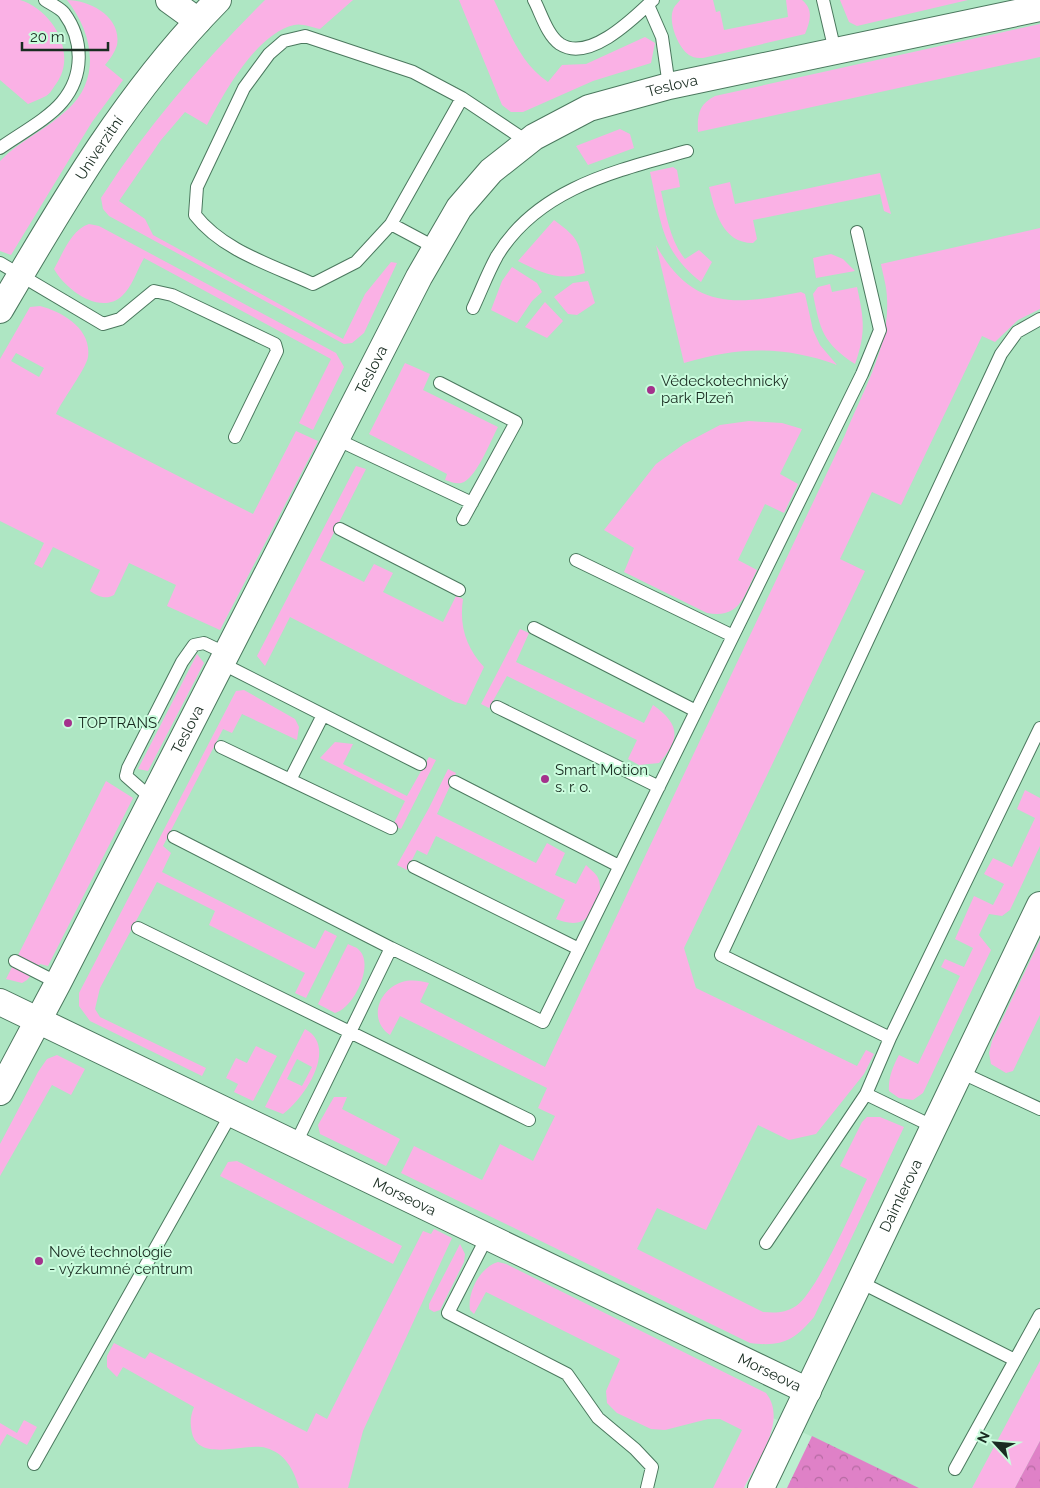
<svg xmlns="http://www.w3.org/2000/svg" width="1040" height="1488" viewBox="0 0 1040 1488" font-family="Raleway,sans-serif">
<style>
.built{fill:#aee6c3}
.grass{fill:#fab1e5;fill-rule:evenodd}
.forest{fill:url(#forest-crowns)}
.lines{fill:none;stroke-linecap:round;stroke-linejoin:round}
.service-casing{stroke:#4b785e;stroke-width:14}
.minor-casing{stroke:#4b785e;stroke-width:28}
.service{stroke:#fff;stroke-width:12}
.minor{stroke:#fff;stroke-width:26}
.poi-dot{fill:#a4318c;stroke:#cafcdd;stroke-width:2}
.labels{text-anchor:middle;stroke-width:4;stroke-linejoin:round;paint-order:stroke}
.street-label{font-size:15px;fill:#192c21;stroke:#cafcdd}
.poi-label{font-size:15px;fill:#192c21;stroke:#cafcdd;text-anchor:start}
</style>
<defs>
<pattern id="forest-crowns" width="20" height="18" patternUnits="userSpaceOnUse" patternTransform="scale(1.25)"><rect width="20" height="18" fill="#df81c7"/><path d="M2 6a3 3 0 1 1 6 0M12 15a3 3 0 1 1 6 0" fill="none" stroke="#b46aa1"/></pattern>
</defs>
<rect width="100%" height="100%" fill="#bdeed0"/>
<!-- built -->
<path class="built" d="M0,0H1040V1441L1015,1488H919L756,1410L719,1488H0Z"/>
<!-- grass -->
<path class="grass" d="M0,0C6,0 14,0 20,0C53,10 78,54 56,84C53,88 50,94 46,96C41,99 34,101 28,104L0,80Z
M67,0C90,0 122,17 117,45C115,52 110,59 105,65L123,80L92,122L11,255L0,251V161C20,140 46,130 67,110C102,79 93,33 67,0Z
M265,0H353L320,29C312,27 301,23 294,25C256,34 224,93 207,125L185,112L161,140L119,201L145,219L153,235L343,339L365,294L391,262L397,263L364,333L352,343L344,344L109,216L103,209L101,198C148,125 204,61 265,0Z
M459,0H494C509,30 519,62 548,82L562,65L586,64L645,37L655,43L651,63L593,81L523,112H511L502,105Z
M680,0H713L716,12L720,11L724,30L788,17L786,0H802C814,10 810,21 805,34L703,58C699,58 694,58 691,56C679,50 668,23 673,10C674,6 678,3 680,0Z
M840,0H968L857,26L849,22Z
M1040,24V57L698,132C697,115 699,104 715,96Z
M620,129L630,134L634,148L588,165L576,146Z
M673,167L677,170L680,187L661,191C666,214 670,241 685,259L699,250L712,262L701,282C660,250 661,220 650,172Z
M880,173L891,214L884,211L880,194L753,220L757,239L753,243C722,243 715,211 709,187L730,182L735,204Z
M554,220C580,239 579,242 585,273C560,282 540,272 518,261Z
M89,224L99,226L336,353L344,367L313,430L299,423L331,359L144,258C137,270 132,287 122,296C100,316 65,289 54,269C63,253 71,230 89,224Z
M1040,228V309L1018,320L995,342L982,336L901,505L872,492L840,559L865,571L684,948L696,988L857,1066L866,1050L874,1054L864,1074L816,1134L789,1140L758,1125L706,1230L657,1208L637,1249L763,1312C776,1313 785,1313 796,1306C817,1292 854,1206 867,1179L840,1166L862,1122L867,1117H880L904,1127L814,1317C794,1341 781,1347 750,1343L401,1173L414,1146L482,1180L500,1144L533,1161L555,1116L538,1108L547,1088L400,1016L390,1035C368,1020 378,990 402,982C412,979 420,981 429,983L420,1002L545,1067L845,435C862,393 890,346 887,299C887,287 883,275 881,264Z
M656,245C693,311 736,305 801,292L805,294L813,330L820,345L837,365C783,345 738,347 684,363Z
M831,254L843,259L855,271L816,278L813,258Z
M512,267L537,283L542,292L532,301L517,323L491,310L502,281Z
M588,281L595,303L577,315L568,314L554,297L573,283Z
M830,284L832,292L857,287C864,319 866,333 855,364C823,343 820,330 813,294L818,287Z
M545,302L563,321L547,338L525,327Z
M40,306C63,312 92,329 88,357C86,369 62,400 56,414L253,514L296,431L318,441L220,630L167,606L176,585L129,563L114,595C105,600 98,596 90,591L100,570L53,547L42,568L34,564L44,543L0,521V359L30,307ZM16,353L44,368L39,377L11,361Z
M405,363L430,374L423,390L498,427C490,442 478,474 464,482C458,485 451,482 445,480L447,474L369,434Z
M749,421L782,423L802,429L780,474L798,484L784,513L765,504L738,560L757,570C744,595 741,619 707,613L624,572L634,548L604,530L656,464L684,444L720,425Z
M356,466L366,469L320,560L364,582L374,564L393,573L383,592L443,622L456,596L463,599C459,626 466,647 484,667L466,705L455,702L290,617L265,666L257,656Z
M520,629L529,633L516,662L644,723L653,705C680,724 681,739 659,763L639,765L628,759L637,740L507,676L489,708L481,704Z
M197,654L204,663L148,771L138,769Z
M244,690L295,719L299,727L297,740L242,714L232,733L223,729L163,846L171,853L162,872L315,949L325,930L337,936L306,998L295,993L305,973L209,925L215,911L157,882L100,988L95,1009L100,1017L206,1068L202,1076L90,1021L79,1006V993L236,691Z
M335,742L353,744L343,764L407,796L429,757L436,760L401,829L393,825L405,801L320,758Z
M448,769L456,773L437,814L536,863L547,843L565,853L555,875L576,884L586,865C589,868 594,872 597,876C605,889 596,914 582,921C574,925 564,922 556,919L565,900L436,836L427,855L417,850L407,870L397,865L429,808Z
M106,781L133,798L48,966L40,964L27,980L22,983L6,979Z
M1025,790L1040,798V846L1010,910L1002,916L989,914L979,935L991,950L923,1093L913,1100L899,1098L889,1091C888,1078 893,1066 899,1055L918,1064L960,976L941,967L945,959L964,967L973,948L955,939L974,896L993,905L1004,884L984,874L993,858L1012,867L1035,818L1017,809Z
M1040,940V1015L1013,1071L1006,1073L991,1064L989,1053L992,1041Z
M348,944C351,946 357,947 359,950C375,965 353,1009 335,1013L318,1004Z
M305,1029C339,1047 304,1099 283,1114L265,1107ZM297,1059L312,1067L302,1086L287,1079Z
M256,1046L277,1056L253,1101L234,1092L238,1084L226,1078L236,1058L247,1063Z
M57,1055L85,1069L71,1095L52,1085L0,1176V1144L38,1072L47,1059Z
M334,1097H347L342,1109L400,1139L386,1166L320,1134L318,1125Z
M237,1161L402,1246L393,1264L220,1176L228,1162Z
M434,1229L452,1238L363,1431L348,1488H299C294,1470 285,1453 266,1448C246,1442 199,1463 192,1433C190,1423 190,1417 194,1407L123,1367L117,1377L107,1367V1356L114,1343L145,1359L150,1352L307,1432L316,1413L327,1419L423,1231L431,1234Z
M460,1244L465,1254L464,1262L440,1310L434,1312L429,1309V1304Z
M498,1262L506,1264L766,1393C788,1421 757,1461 744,1488H713L742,1430L720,1419H708L665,1430L651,1429L617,1413L607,1403L606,1391L620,1359L486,1292L474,1314L470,1310C467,1293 480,1267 498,1262Z
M1040,1361V1441L1015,1488H972Z
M24,1420L37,1427L27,1445L7,1434L0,1446V1423L17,1433Z"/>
<!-- forest -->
<path class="forest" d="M812,1436L919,1488H787Z
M1040,1441V1488H1015Z"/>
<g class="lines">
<!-- service casing -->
<g class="service-casing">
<path id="service" d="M534,0C541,13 547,35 560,44C589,63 634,18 653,0
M823,0L835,51
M648,5L662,37L669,86
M0,148C18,135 48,119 62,102C84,76 84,40 64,13C60,8 51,4 45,0
M391,224L462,98
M436,248L391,224L356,262L313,284C272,265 223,251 195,215L197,187L244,88L269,54L284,41L305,36L413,72L462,98L528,142
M0,263L103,324L120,319L154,291L172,295L275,344L277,351L235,437
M473,308C481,291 488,272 497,256C538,188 616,171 687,151
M1040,319L1017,332L1001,354L721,955L890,1038L1040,728
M440,383L516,422L463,519
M336,439L472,503
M340,529L459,590
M576,560L733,636
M534,628L696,711
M221,663L420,764
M497,707L659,787
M221,747L391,828
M290,780L323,715
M455,782L619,866
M151,798L126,776L128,768L182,662L194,645L204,643L225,653
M174,837L391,948
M414,867L579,949
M138,928L529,1120
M15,961L58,983
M960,1072L1040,1109
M866,1094L934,1127
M295,1145L391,948L543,1022L862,374L880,330L857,232
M487,1237L448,1313L567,1374L598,1418L635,1449L652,1467L647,1488
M766,1243L866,1094L890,1038
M860,1282L1015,1360
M34,1464L231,1114
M955,1469L1040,1315"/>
</g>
<!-- minor casing -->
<g class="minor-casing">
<g id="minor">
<path d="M169,0L198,21"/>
<path id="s1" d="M0,310C65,199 127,92 218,0"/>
<path id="s2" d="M0,1002L808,1391"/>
<path id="s3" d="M0,1092L58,983L419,277L459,208L491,171L534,137L589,108L669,86L1040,8"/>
<path id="s4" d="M761,1488L1040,905"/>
</g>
</g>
<!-- service -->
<use href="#service" class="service"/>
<!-- minor -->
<use href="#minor" class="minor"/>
</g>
<!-- markers -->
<g class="poi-dot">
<circle cx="651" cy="390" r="5"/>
<circle cx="68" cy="723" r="5"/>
<circle cx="545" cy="779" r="5"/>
<circle cx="39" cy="1261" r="5"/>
</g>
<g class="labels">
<!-- street labels -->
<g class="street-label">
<text dy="5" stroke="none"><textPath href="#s3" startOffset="1248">Teslova</textPath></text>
<text dy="5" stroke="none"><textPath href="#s1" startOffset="190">Univerzitní</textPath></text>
<text dy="5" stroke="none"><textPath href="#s3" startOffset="812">Teslova</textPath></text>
<text dy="5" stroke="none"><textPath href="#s3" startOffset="408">Teslova</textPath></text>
<text dy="5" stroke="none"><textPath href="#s4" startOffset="324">Daimlerova</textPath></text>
<text dy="5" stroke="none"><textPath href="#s2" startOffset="449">Morseova</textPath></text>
<text dy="5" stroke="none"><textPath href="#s2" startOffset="854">Morseova</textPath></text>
</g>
<!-- poi labels -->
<g class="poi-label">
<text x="661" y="386">Vědeckotechnický<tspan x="661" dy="17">park Plzeň</tspan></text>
<text x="78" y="728">TOPTRANS</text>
<text x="555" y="775">Smart Motion<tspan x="555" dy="17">s. r. o.</tspan></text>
<text x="49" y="1257">Nové technologie<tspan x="49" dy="17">- výzkumné centrum</tspan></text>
</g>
</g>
<!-- north arrow -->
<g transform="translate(995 1443) rotate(296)" stroke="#cafcdd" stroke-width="4" paint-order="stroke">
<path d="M0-4L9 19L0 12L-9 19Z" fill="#192c21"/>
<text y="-8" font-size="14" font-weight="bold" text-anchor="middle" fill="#192c21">N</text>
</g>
<!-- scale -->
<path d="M22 42v8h86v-8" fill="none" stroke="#192c21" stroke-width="2.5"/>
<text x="30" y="42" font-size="15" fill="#192c21" stroke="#cafcdd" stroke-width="4" paint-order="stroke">20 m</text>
</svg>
